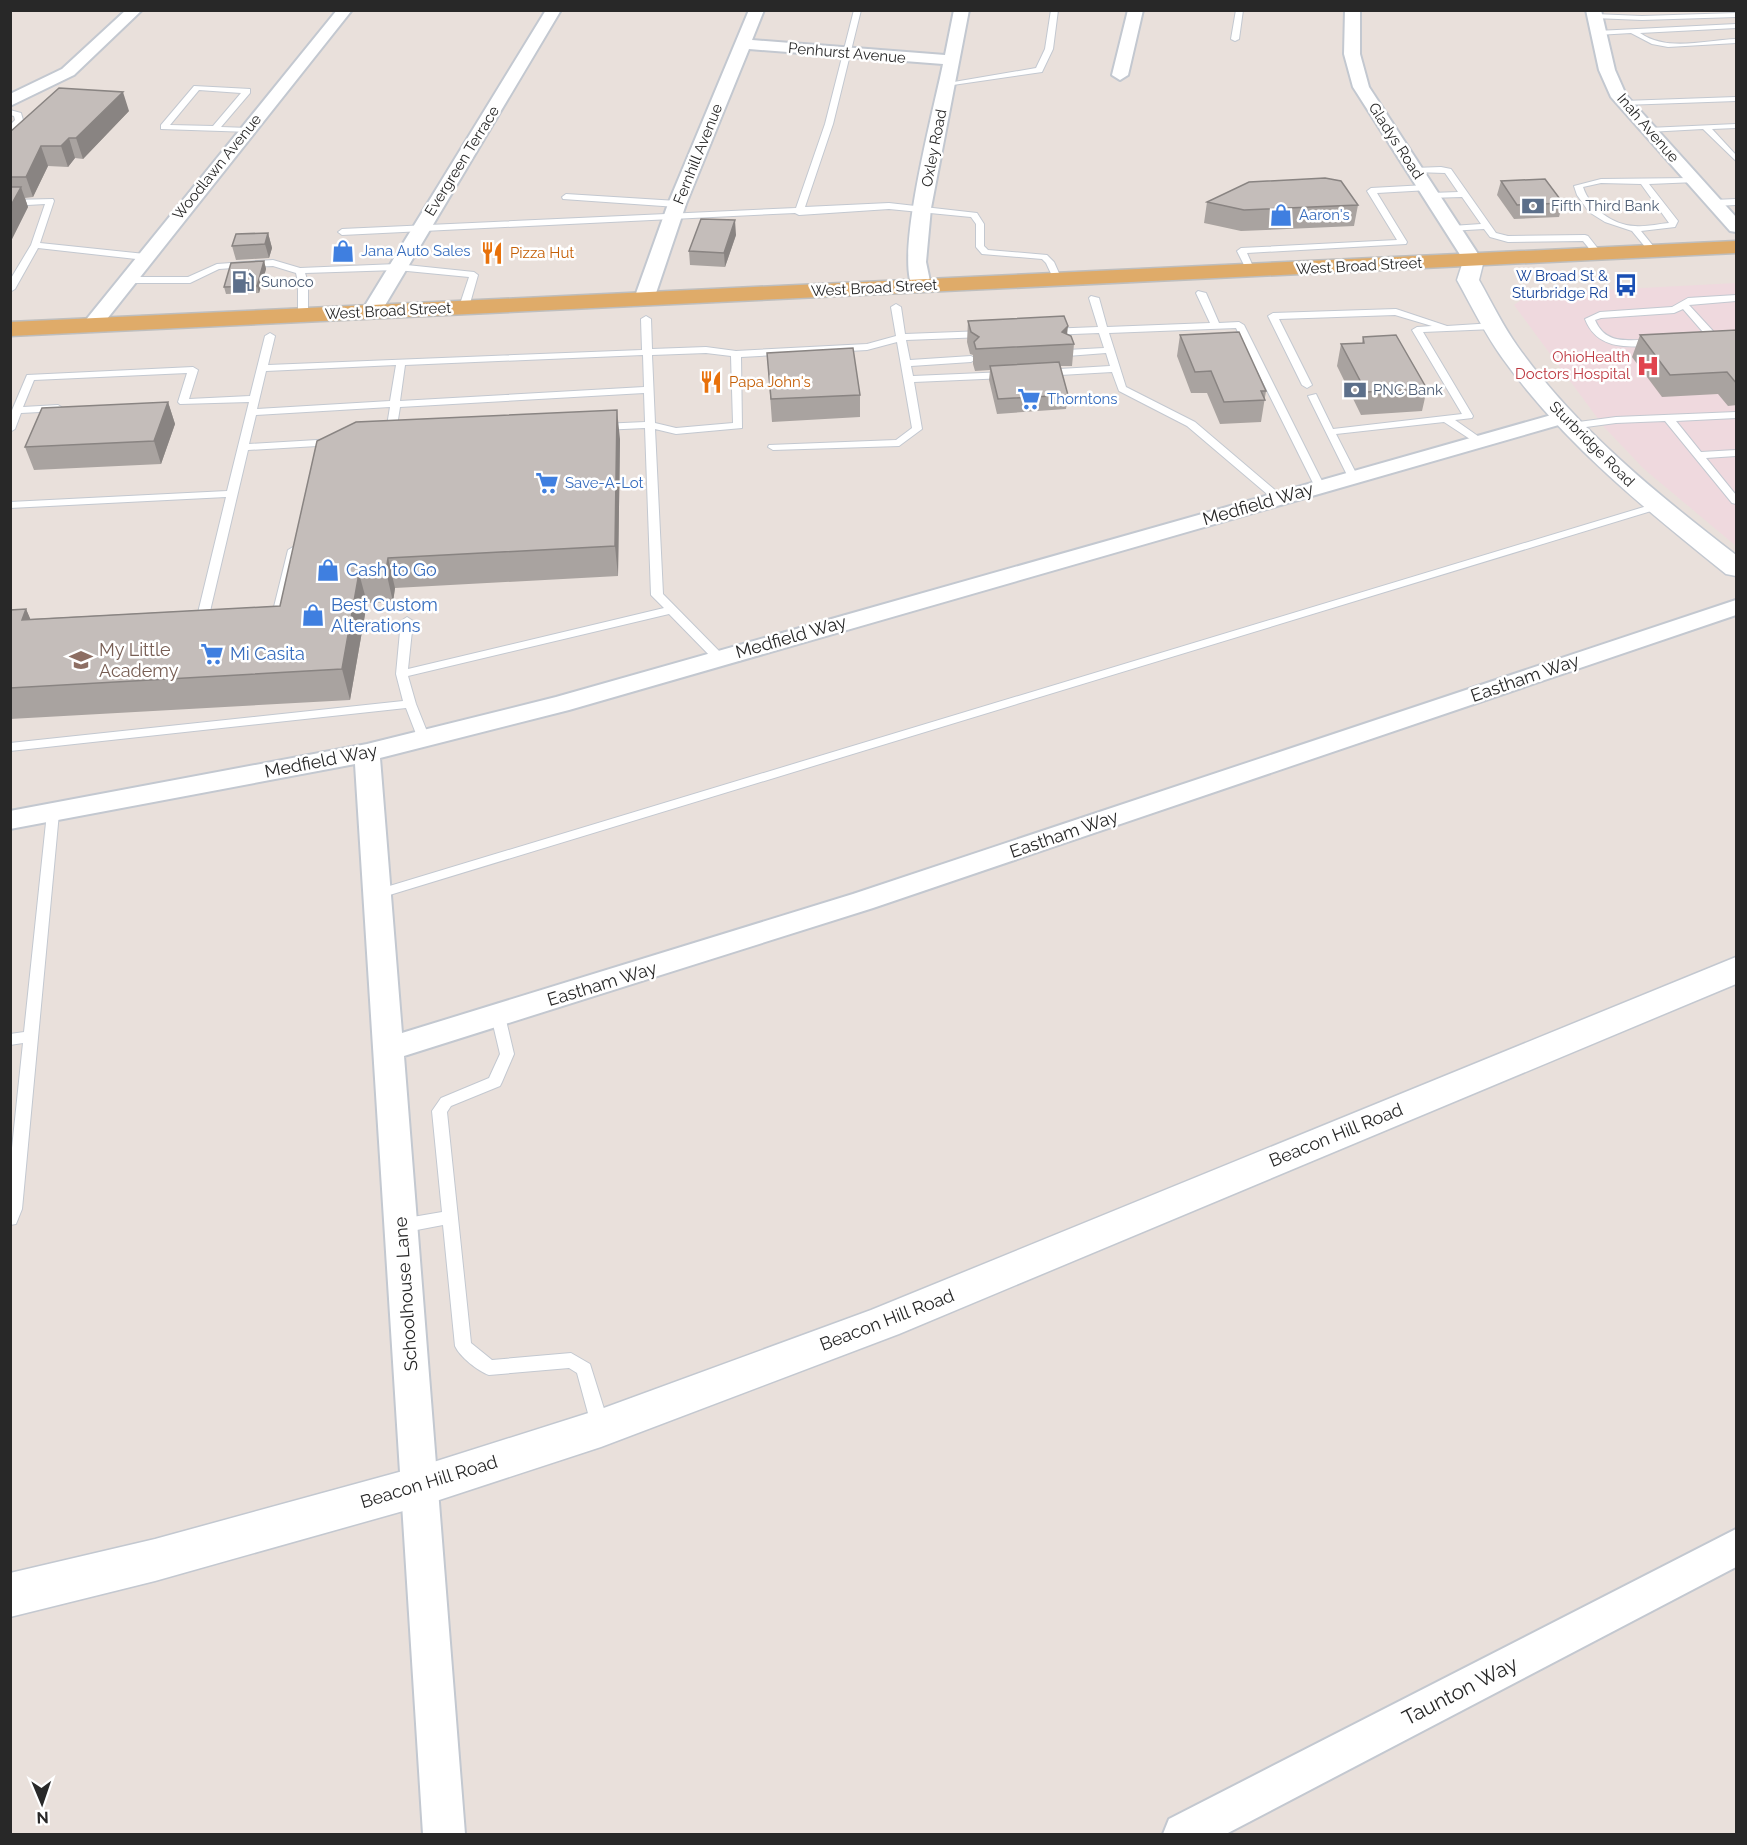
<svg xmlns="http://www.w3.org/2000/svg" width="1747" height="1845" viewBox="0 0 1747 1845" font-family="Raleway,sans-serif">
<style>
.medical{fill:#efd9de}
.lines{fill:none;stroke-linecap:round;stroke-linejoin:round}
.service-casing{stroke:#c3c8d0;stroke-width:2}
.minor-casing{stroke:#c3c8d0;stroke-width:4}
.tertiary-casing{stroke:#c3c8d0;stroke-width:3}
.primary-casing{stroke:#bebebe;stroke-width:3}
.service{fill:#fff;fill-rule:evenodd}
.minor{fill:#fff;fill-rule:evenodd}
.tertiary{fill:#fff;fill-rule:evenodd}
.primary{fill:#dfab69;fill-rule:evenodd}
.wall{fill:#a9a3a0}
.shaded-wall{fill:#898482}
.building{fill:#c4bdba;stroke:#898482;stroke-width:1.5}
.labels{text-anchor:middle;stroke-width:5;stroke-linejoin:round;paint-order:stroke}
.far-street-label{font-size:15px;fill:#282828;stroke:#fff}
.far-service-label{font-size:15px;fill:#4e5e75;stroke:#fff;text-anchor:start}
.far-shop-label{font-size:15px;fill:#366cbe;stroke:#fff;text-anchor:start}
.far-food-label{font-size:15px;fill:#c56008;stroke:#fff;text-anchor:start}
.far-transit-label{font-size:15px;fill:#164399;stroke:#fff;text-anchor:end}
.far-health-label{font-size:15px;fill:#be3a42;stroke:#fff;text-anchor:end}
.street-label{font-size:18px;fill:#282828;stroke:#fff}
.shop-label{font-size:18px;fill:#366cbe;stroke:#fff;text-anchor:start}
.education-label{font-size:18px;fill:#785e54;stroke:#fff;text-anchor:start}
.near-street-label{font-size:21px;fill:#282828;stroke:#fff}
</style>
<rect width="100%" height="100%" fill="#e9e0db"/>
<!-- medical -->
<path class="medical" d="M1736,283V546L1644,469L1604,427L1514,305L1529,294Z"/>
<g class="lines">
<!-- service casing -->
<g class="service-casing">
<path id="service" d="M854,10H861L833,124L805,207L889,203L977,213L984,224V246L988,250L1047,255L1054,262L1062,280L1061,282H1055L1046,263L1042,259L982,254L976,247V224L971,217L889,209L799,215L795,213L342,235L338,232L342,229L796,208L825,124Z
M1051,10H1058L1053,49L1042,72L946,86L942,84L1036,68L1045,49Z
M1236,10H1243L1239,39L1235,41L1231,39Z
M1736,13V17L1642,20L1594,18L1590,16L1594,14L1642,16Z
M1736,24V28L1640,33C1667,52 1706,40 1736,39V43L1668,47L1652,44L1631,33L1597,35L1593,33L1597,31Z
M194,86L250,89V93L221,127L248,128L252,130L251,132L161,129V125ZM199,90L241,93L213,126L170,125Z
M1736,97V101L1623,105L1619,103L1623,101Z
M10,110L21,113L23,120L10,133V125L15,120L14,116L10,115Z
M1736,124V128L1712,129L1736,155V161L1703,129L1648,132L1644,130L1648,128Z
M1441,167L1451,169L1496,233L1508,236L1585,235L1588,236L1603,255L1596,257L1583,241L1508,242L1490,237L1484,229L1449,231V227L1452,226L1481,224L1462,197L1428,198V194L1431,193L1458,192L1445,173L1414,172L1410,170L1414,168Z
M1693,178L1697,180L1696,182L1649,184L1678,221L1675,227L1641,231L1658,252L1654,255L1651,254L1632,231L1605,222L1589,212L1577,195L1574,186L1601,179ZM1601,183L1641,184L1669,223C1658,224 1646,227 1635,226C1612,225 1590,208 1583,187Z
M1426,185L1430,188L1429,190L1377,193L1407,242L1406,244L1247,253L1255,271L1251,274L1247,271L1237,251L1241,248L1397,240L1367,191L1371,188Z
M566,194L677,201L681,204L677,207L563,199L562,197Z
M53,199L54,201L40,243L145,254L149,257L145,260L38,248L15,289L10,292V280L31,245L45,204L10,206V200Z
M1736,199V205L1714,206L1710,203L1714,200Z
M273,260L300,268L397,264L474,272L478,275L469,307L464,310L459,307L469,277L397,270L305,273L308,282V315L303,318L298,315V282L296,273L273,266L247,267L219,269L190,283H127L123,280L127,277H188L217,264Z
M1198,291L1206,293L1219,323L1239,322L1244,325L1325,487L1324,489H1316L1315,487L1236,328L1109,333L1126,387L1195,422L1282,496V500H1274L1187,426L1119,391L1112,372L1043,376L1038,373L1043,370L1110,366L1106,353L1067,356L1062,353L1067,350L1104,348L1099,333L1048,335L1043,332L1048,329L1098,327L1089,298L1091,296L1099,298L1107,327L1210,323L1196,293Z
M1736,295V301L1689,305L1713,331L1714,336L1705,344L1693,341L1702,338L1703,332L1683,309L1674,313L1601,318L1595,320C1607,349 1635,337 1658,341V345L1655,346C1627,347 1597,350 1585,319L1600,312L1672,307L1688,298Z
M896,304L901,307L905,334L984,331L989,334L984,337L906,340L910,360L971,356L976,359L971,362L911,366L913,376L1006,372L1011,375L1006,378L914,382L922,429L899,446L773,450L768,447L769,445L896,440L912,428L897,342L867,350L741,357L742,428L676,434L655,429L663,594L723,655L725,658L723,661H715L669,614L408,676L416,704L430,739L424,743L418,739L406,708L10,751V743L403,701L396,674L401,621L407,617L413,621L408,669L664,608L651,595L645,428L602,430L597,427L602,424L645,422L644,393L400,407L395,438L390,441L385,438L390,407L256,415L249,444L334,439L339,442L334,445L248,450L207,624L198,628L192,624L196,621L226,497L10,508V502L227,491L249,402L180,404L178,402L187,373L34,380L23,407L58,405L63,408L58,411L21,413L15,429L10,432V415L27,375L193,367L198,370L189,399L250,396L265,336L270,333L275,336L268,365L642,350L641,319L646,316L651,319L652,349L706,347L736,351L867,344L896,336L891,307ZM706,353L731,356L733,423L676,428L655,423L652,355ZM643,355L644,387L400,401L405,365ZM396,365L390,401L257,409L266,371Z
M1396,309L1447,326L1494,323L1499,326L1494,329L1423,332L1473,416L1472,418L1455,420L1485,441L1484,443H1476L1444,422L1336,434L1358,477L1353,480L1349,479L1308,396L1316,394L1333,429L1462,414L1412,330L1417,327L1432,326L1395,315L1279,319L1312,385L1307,388L1302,385L1268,316L1273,313Z
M1736,412V418L1676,421L1701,452L1736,450V456L1706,458L1736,495V504L1732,503L1665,421L1616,423L1571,429L1566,426L1571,423L1616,417Z
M1657,503L1662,506L1661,508L383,897H373L371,894L373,891Z
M293,547L298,550L283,618L277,621L269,620L267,618L272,615L288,550Z
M53,809L59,813L22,1209L16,1224L10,1225V1167L23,1043L10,1045V1034L24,1032L47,813Z
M498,1011L503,1012L505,1016L514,1054L502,1082L500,1086L451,1106L447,1112L471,1343L492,1360L571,1353L590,1364L610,1428L607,1434L601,1436L595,1434L592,1428L577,1373L569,1368L489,1375C478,1371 460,1357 455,1346L443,1225L401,1233L395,1231L393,1226L395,1221L401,1219L442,1212L432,1111L441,1098L489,1078L500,1054L491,1016L493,1012Z"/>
</g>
<!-- minor casing -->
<g class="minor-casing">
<path id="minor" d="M126,10H142L74,75L10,106V94L62,69Z
M337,10H352L99,329H85L82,325L85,321Z
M546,10H561L381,312L378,316H364L361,312Z
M749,10H764L752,40L945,55L954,10H969L931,208L926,262L931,286L928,290H914C893,260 935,105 943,64L749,49L686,204L654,299L644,305L634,299L668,204Z
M1128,10H1143L1128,75L1120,80L1112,75Z
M1345,10H1360V54L1369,87L1482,260L1480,264H1466L1353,87L1344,54Z
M1586,10H1601L1615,70L1626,95L1736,217V232L1730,231L1611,97L1599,70Z
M1562,412L1569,414L1573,418L1569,422L569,710L380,758L402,1033L853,894L1736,600V615L873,908L404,1056L465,1834H423L355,764L10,829V811L367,744L556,697Z
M1736,1529V1567L1226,1834H1163L1169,1819Z"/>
</g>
<!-- tertiary casing -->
<g class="tertiary-casing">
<path id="tertiary" d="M1473,254L1481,255L1484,260L1479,280C1492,303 1503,326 1518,347C1577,429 1657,494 1736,555V576L1726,574C1645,509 1564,444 1503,359C1485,334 1472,307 1457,280L1465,255Z
M1736,957V984L899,1334L601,1447L421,1506L155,1581L10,1617V1573L155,1539L421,1466L601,1409L871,1310Z"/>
</g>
<!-- primary casing -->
<g class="primary-casing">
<path id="primary" d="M1736,241V253L10,336V322Z"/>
</g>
<!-- service -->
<use href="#service" class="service"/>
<!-- minor -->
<use href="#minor" class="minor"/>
<!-- tertiary -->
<use href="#tertiary" class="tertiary"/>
<!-- primary -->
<use href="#primary" class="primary"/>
</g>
<!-- wall -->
<path class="wall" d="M129,111L83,159L75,158L68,167L48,166L33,197L25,198L28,207L10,243V132Z
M1501,181L1563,203L1559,217L1514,219L1497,195Z
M1207,202L1358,205L1354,226L1241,231L1204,223Z
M268,233L272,248L269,258L236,260L232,246Z
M736,235L725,267L690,265L689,251Z
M264,261L266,269L259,293L226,294L224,287Z
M968,321L1067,334L1074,344L1072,366H1060L1068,395L1066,409L997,414L989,380L990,370L975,371L973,364V355L970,354L967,342Z
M1737,330V405L1728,406L1718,394L1662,397L1632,357L1640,335Z
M1180,335L1266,391L1261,422L1220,424L1207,393H1191L1177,356Z
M1363,337L1427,389L1422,411L1361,415L1337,366L1341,344L1362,343Z
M767,353L860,395V417L772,422Z
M168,402L175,424L161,464L34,470L25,447Z
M620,439L618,576L395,588L393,602L367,603L350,700L10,719V610L26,609L30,619L280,606Z"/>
<!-- shaded-wall -->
<path class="shaded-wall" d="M123,92L129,111L83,159L76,138Z
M69,138L75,158L68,167L61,146Z
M41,146L48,166L33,197L26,177Z
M21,187L28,207L10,243V207Z
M735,220L736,235L725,267L724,253Z
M268,233L272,248L269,258L265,244Z
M264,261L266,269L259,293L257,286Z
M1068,326L1066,344L1062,332Z
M168,402L175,424L161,464L154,441Z
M617,410L620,439L618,576L615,546Z
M388,558L395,588L393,602L386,571Z
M359,573L367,603L350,700L342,669Z
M26,609L39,639L22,620Z"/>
<!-- building -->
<path class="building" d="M59,88L123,92L76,138H69L61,146H41L26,177H10V132Z
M1325,178L1341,181L1358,205L1244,210L1207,202L1249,182Z
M1545,179L1563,203L1517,205L1501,181Z
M10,187H21L10,207Z
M701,219L735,220L724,253L689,251Z
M268,233L265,244L232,246L236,234Z
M264,261L257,286L224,287L231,263Z
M1064,316L1068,326L1062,332L1071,336L1074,344L976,349L974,342L979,337L971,332L968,321Z
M1737,330V384L1727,372L1670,375L1640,335Z
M1239,332L1266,391H1261L1265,400L1224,402L1211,371L1195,372L1180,335Z
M1396,335L1427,389L1366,392L1341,344L1364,343L1363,337Z
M853,348L860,395L771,399L767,353Z
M1059,362L1068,395L998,399L990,366Z
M168,402L154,441L25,447L42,408Z
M617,410L615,546L388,558L386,571L359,573L342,669L10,688V610L26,609L22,620L280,606L317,441L356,422Z"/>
<!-- icons -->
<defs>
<g id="bank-bare" transform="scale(1.8)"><path d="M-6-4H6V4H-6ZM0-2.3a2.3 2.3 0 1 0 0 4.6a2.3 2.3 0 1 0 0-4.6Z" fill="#5c6f8a" stroke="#fff" stroke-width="2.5" paint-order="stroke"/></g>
<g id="shop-bare" transform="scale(1.8)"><path d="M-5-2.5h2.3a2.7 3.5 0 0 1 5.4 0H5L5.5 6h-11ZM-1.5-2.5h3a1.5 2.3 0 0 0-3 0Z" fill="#3f7fe0" stroke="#fff" stroke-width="2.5" paint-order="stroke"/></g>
<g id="restaurant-bare" transform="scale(1.8)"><path d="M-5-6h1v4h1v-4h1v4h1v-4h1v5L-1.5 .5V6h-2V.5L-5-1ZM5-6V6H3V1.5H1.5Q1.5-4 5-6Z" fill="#e8710a" stroke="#fff" stroke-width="2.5" paint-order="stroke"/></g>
<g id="fuel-bare" transform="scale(1.8)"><path d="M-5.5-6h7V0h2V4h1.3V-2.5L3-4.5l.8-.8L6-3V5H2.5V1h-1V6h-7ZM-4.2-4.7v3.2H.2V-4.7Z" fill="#5c6f8a" stroke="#fff" stroke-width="2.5" paint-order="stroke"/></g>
<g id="bus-bare" transform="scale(1.8)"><path d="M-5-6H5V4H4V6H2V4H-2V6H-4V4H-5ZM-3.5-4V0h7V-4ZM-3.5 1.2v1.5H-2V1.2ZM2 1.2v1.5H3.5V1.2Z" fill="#1a4fb4" stroke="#fff" stroke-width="2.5" paint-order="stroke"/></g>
<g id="hospital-bare" transform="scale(1.8)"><path d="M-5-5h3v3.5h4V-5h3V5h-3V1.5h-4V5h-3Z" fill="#e0444e" stroke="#fff" stroke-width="2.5" paint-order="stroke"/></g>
<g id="supermarket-bare" transform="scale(1.8)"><path d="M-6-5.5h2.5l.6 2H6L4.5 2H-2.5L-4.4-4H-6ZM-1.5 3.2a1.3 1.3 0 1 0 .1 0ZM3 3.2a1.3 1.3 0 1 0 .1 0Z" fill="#3f7fe0" stroke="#fff" stroke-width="2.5" paint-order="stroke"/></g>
<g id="school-bare" transform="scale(1.8)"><path d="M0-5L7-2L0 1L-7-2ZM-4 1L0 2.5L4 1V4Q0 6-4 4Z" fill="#8d6e63" stroke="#fff" stroke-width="2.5" paint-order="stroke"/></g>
</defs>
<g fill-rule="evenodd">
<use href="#bank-bare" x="1533" y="206"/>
<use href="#shop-bare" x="1281" y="215"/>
<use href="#shop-bare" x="343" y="251"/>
<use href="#restaurant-bare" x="492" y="253"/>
<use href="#fuel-bare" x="243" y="282"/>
<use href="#bus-bare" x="1626" y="285"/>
<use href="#hospital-bare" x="1648" y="366"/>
<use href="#restaurant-bare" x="711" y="382"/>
<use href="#bank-bare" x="1355" y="390"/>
<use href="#supermarket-bare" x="1029" y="399"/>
<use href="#supermarket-bare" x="547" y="483"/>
<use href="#shop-bare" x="328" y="570"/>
<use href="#shop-bare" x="313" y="615"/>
<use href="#supermarket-bare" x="212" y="654"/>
<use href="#school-bare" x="81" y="660"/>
</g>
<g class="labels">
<!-- far-street labels -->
<g class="far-street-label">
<text transform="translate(847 53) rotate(5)" y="5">Penhurst Avenue</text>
<text transform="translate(1648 128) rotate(49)" y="5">Inah Avenue</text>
<text transform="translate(1396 141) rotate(57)" y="5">Gladys Road</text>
<text transform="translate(934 148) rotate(-79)" y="5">Oxley Road</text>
<text transform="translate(698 154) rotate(-68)" y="5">Fernhill Avenue</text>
<text transform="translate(462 161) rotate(-58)" y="5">Evergreen Terrace</text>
<text transform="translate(217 167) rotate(-51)" y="5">Woodlawn Avenue</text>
<text transform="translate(1359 266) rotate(-3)" y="5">West Broad Street</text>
<text transform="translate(874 288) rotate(-3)" y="5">West Broad Street</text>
<text transform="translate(388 311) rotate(-3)" y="5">West Broad Street</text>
<text transform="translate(1592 444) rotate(45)" y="5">Sturbridge Road</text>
</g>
<!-- far-service labels -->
<g class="far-service-label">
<text x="1551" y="211">Fifth Third Bank</text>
<text x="261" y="287">Sunoco</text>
<text x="1373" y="395">PNC Bank</text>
</g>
<!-- far-shop labels -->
<g class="far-shop-label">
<text x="1299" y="220">Aaron's</text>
<text x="361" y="256">Jana Auto Sales</text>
<text x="1047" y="404">Thorntons</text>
<text x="565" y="488">Save-A-Lot</text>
</g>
<!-- far-food labels -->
<g class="far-food-label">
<text x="510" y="258">Pizza Hut</text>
<text x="729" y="387">Papa John's</text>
</g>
<!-- far-transit labels -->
<g class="far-transit-label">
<text x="1608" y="281">W Broad St &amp;<tspan x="1608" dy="17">Sturbridge Rd</tspan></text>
</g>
<!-- far-health labels -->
<g class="far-health-label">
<text x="1630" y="362">OhioHealth<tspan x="1630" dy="17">Doctors Hospital</tspan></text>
</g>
<!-- street labels -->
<g class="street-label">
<text transform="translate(1258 504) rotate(-16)" y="6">Medfield Way</text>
<text transform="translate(791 637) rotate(-16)" y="6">Medfield Way</text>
<text transform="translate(1525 678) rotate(-19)" y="6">Eastham Way</text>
<text transform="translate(321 761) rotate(-11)" y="6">Medfield Way</text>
<text transform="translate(1064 834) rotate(-19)" y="6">Eastham Way</text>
<text transform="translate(602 984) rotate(-17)" y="6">Eastham Way</text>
<text transform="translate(1336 1135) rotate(-22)" y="6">Beacon Hill Road</text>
<text transform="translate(406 1294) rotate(-94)" y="6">Schoolhouse Lane</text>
<text transform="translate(887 1320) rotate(-21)" y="6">Beacon Hill Road</text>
<text transform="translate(429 1482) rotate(-17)" y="6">Beacon Hill Road</text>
</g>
<!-- shop labels -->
<g class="shop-label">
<text x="346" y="576">Cash to Go</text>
<text x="331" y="611">Best Custom<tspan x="331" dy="21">Alterations</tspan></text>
<text x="230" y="660">Mi Casita</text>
</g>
<!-- education labels -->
<g class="education-label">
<text x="99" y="656">My Little<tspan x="99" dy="21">Academy</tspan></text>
</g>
<!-- near-street labels -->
<g class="near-street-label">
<text transform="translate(1460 1691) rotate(-27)" y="7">Taunton Way</text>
</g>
</g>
<!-- border -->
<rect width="1747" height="1845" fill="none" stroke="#282828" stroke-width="24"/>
<!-- north arrow -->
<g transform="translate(42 1803) rotate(178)" stroke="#ffffff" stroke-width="4.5" paint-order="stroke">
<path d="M0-4.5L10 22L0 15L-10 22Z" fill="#282828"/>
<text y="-9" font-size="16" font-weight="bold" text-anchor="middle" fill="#282828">N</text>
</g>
</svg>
